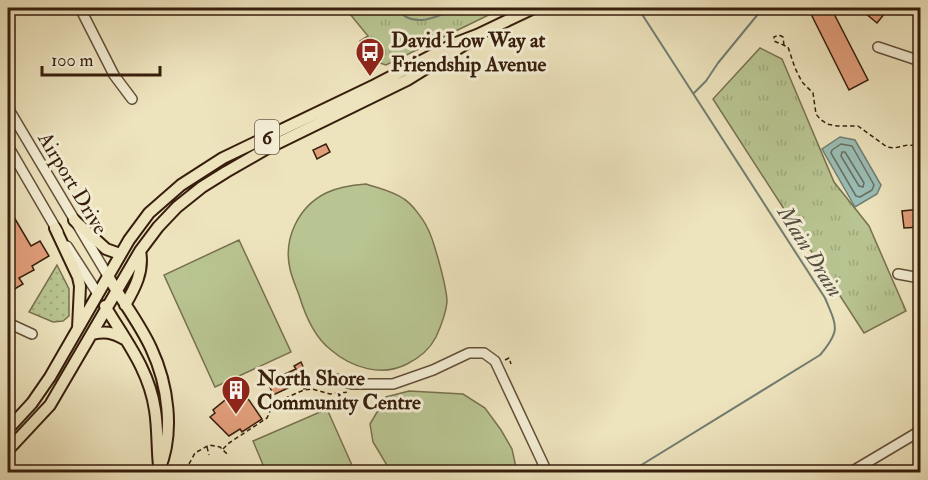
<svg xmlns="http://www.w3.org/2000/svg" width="928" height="480" viewBox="0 0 928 480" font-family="'IM FELL Double Pica',serif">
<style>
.grass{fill:url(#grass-tufts);stroke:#78714e;stroke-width:1.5}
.park{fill:url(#park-dots);stroke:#78714e;stroke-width:1.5}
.pitch{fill:#b8c491;stroke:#78714e;stroke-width:1.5}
.water{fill:#9abdb5;stroke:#727d71;stroke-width:1.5}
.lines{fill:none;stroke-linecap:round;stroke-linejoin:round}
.shore{stroke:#686e60;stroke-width:1.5}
.stream{stroke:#727d71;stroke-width:2}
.building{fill:#e19e7a;stroke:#371e0c;stroke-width:1.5}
.minor-casing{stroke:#644f38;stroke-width:12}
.major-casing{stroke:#371e0c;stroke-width:14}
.path{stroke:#371e0c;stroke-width:1.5;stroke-dasharray:4.5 3;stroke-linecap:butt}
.minor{stroke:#f3edd4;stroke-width:9}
.major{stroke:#ede3bd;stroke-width:10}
.labels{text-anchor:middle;stroke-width:6;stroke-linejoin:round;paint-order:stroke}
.shield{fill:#f3edd4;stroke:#6f5c48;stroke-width:1.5}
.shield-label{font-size:20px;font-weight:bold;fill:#371e0c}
.poi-label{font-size:21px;font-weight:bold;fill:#371e0c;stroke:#f3edd4;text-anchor:start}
.street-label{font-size:21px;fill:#371e0c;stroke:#f3edd4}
.water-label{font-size:22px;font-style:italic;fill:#554e3f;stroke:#f3edd4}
</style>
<defs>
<pattern id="grass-tufts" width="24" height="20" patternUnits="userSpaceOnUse" patternTransform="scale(1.5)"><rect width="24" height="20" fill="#b8c491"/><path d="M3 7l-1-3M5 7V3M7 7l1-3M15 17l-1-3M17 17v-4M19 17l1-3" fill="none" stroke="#9fa87c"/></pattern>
<pattern id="park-dots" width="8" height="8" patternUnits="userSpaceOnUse" patternTransform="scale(1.5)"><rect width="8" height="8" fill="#b8c491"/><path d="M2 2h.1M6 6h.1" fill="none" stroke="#9fa87c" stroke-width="1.8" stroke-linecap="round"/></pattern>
</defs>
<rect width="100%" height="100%" fill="#ede3bd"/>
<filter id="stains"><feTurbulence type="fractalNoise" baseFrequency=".00333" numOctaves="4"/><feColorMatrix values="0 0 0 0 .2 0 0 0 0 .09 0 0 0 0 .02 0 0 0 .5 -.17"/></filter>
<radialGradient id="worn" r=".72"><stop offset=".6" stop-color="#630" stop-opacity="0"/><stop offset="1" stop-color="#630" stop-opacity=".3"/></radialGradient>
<!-- grass -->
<path class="grass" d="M345,8H503L386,65L370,60L360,41L368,36Z
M760,48L782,59L834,182L869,226L906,311L864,333L713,99Z"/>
<!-- park -->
<path class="park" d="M57,265L69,289V316L63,321L53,322L29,312Z"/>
<!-- pitch -->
<path class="pitch" d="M366,184C378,188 393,191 404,199C412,204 423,219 427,227C434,240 447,288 447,302C446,314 441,326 436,337C430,349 419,358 407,364C382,377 352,368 331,350C314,337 305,315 299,295C296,287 292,278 290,269C283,239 298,207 326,193C338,187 352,185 366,184Z
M239,240L291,352L215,387L164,275Z
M409,391L463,394L485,408L501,430L512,449L517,472H391L373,442L370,424L386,397Z
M327,409L355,472H266L253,441Z"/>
<!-- water -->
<path class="water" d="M840,137L855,140L881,185L877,194L855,207L822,149Z"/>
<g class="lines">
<!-- shore -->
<path class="shore" d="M841,144L852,146L874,185L872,190L860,197L856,196L831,153L832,150Z
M845,152L864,183L863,187L859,186L841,156L842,152Z"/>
<!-- stream -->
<path class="stream" d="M397,8C411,30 438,17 457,8
M694,93L706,81L718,63L763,8
M630,472L820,355C841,330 837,327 825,298L638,8"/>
</g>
<!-- building -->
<path class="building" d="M808,8H831L868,80L849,90Z
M859,8H889L877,23Z
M326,144L330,152L317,159L313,150Z
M8,207L31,246L40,241L49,256L32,266L34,270L19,278L23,284L8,293Z
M921,209V227L904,228L902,211Z
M301,362L311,385L304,389L301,382L273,395L268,382L296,369L294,366Z
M235,392L249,400L262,419L242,432L240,429L229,436L210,417L215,413L213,410Z"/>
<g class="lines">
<!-- minor casing -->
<g class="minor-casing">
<path id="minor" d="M80,8L114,75L132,99
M878,47L920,61
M8,108L108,276
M8,146L58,232
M67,246L98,294
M898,274L920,278
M8,323L32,334
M336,379L352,384H393L433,370L469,353H484L495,361L547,472
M851,472L920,431"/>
</g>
<!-- major casing -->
<g class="major-casing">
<path id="major" d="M74,220L106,249L120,254
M55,228L78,277L80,286L78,328
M108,276C121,300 139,322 151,348C168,384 175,433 159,470
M125,305C135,288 144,271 140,251
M105,306C125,340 149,369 155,410C158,429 157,447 159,466
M92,334C105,331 112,332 124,339
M8,429L32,403L50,377L129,240L149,213L181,185L223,158L375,85L456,43L477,35L534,8
M8,450L50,405L140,251L158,227L177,207L202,187L226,172L266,149L407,80L467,43"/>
</g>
<!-- path -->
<path class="path" d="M784,45L783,37L779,35L774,37V41L788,47L795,68L802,82L813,93L816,114L820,119L827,124L837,126H858L887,147L894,148L908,145L920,146
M505,360L509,358L511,364
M271,404L304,390L312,389L330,394L348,392
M207,447L209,455
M223,449L229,443L267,418L270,411L271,395
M189,464L195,453L209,445L220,447L229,456"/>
<!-- minor -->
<use href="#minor" class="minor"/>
<!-- major -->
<use href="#major" class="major"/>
</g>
<!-- icons -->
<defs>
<g id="bus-pin" transform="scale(1.5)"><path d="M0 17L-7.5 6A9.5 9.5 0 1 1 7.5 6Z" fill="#8f2418" stroke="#f3edd4"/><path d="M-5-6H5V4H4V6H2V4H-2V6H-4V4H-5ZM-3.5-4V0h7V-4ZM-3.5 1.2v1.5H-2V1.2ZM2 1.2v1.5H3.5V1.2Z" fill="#fff"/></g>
<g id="building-pin" transform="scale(1.5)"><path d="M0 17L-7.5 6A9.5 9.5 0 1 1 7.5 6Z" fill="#8f2418" stroke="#f3edd4"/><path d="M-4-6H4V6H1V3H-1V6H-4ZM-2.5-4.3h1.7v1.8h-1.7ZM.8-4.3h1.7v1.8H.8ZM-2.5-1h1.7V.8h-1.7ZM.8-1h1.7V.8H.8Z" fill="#fff"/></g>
</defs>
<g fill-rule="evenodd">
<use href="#bus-pin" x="370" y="52"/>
<use href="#building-pin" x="236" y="390"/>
</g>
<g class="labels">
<!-- shield labels -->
<rect class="shield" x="255" y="120" width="24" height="34" rx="4.5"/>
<g class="shield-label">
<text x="267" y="144">6</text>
</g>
<!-- poi labels -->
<g class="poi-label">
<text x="391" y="47">David Low Way at<tspan x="391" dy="24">Friendship Avenue</tspan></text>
<text x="257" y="385">North Shore<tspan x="257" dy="24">Community Centre</tspan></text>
</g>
<!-- street labels -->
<g class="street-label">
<text transform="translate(73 183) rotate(59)" y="7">Airport Drive</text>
</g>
<!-- water labels -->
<g class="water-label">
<text transform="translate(811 251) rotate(58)" y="8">Main Drain</text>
</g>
</g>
<!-- margin -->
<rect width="928" height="480" fill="none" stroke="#ede3bd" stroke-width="30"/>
<rect x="9" y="9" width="910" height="462" fill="none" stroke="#371e0c" stroke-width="3"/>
<rect x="15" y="15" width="898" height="450" fill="none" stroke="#371e0c" stroke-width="1.5"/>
<!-- scale -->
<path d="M42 66v9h118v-9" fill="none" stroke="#371e0c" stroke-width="3"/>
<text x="51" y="66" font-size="18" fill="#371e0c" stroke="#f3edd4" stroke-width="4.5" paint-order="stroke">100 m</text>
<rect width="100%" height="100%" filter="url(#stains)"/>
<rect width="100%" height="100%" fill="url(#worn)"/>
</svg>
